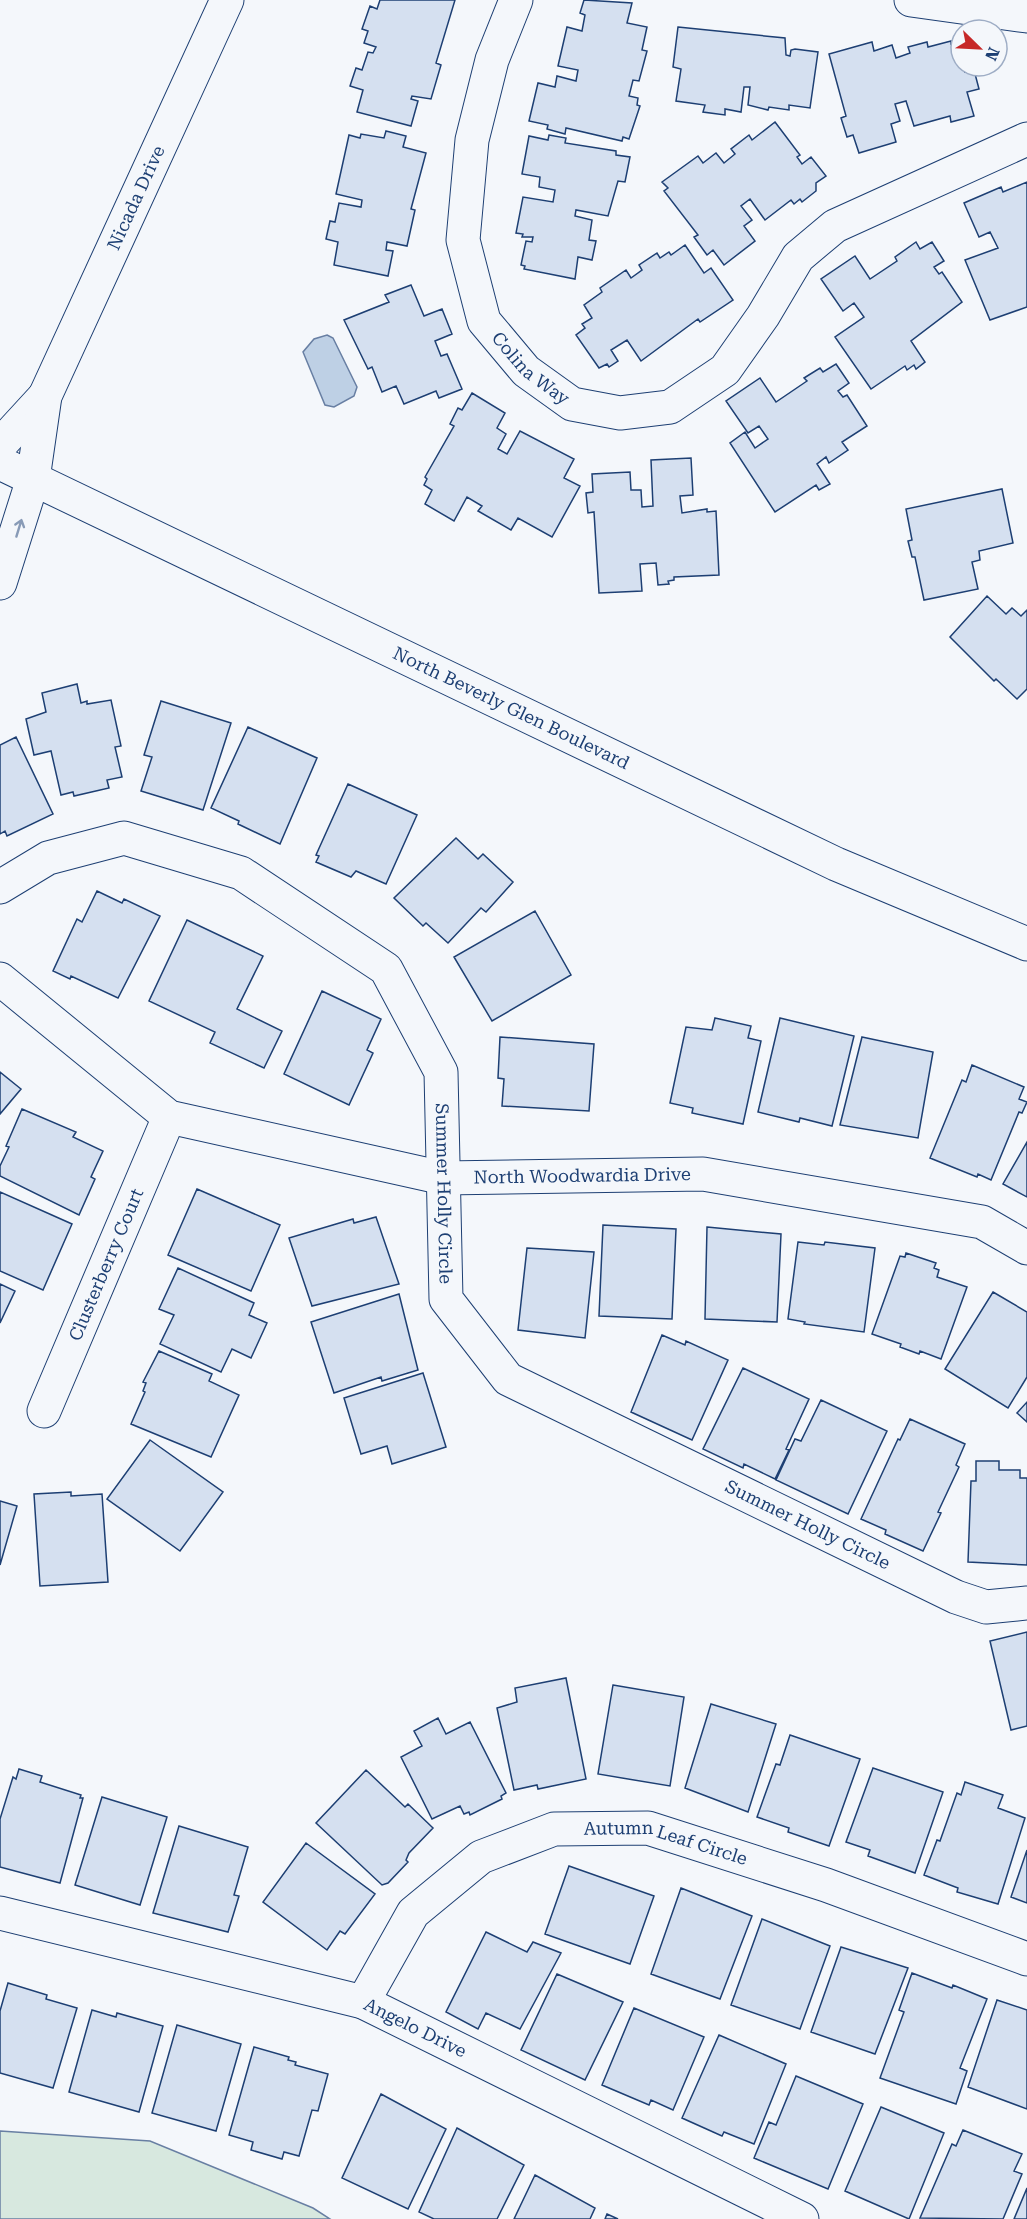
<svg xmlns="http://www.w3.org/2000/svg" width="1027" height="2219" viewBox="0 0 1027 2219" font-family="'Roboto Serif',serif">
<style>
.green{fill:#d7e8df;stroke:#687fa3;stroke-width:1.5}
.water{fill:#bed0e5;stroke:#687fa3;stroke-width:1.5}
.building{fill:#d5e0f0;stroke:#1d3f73;stroke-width:1.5}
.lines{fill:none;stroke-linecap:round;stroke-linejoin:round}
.street-casing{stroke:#1d3f73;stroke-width:35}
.secondary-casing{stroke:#1d3f73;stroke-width:35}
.street{stroke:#f4f7fb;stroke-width:33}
.secondary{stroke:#f4f7fb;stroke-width:33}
.oneway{stroke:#889bb7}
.labels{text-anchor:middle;stroke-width:4.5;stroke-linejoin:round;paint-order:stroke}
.street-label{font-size:18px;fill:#1d3f73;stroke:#f4f7fb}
</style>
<rect width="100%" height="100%" fill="#f4f7fb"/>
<!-- green -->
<path class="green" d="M0,2131L150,2141L313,2208L330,2219H0Z"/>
<!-- water -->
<path class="water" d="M327,335L333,338L357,387L354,396L334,407L325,405L303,352L314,339Z"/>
<!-- building -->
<path class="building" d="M380,0H455L436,63L441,65L431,99L412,96L411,99L418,101L411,126L357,112L363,90L350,86L356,68L362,70L368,52L373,53L376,47L364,43L368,31L362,29L370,6L377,9Z
M584,0L632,3L627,23L647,27L642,50L647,51L639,81L633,80L629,96L638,98L637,105L640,106L629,139L623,137L622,141L566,128L565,134L547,129L548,125L529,121L538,83L555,87L557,76L576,81L578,70L558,66L567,27L582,31L585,15L580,13Z
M678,27L785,38L786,55L790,56L791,50L795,49L818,52L810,108L789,105V110L769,107L768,110L748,105L750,87H744L741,112L725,109V115L703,112L705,105L676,101L681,69L673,67Z
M951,41V44L957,42L965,72L974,70L979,89L967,92L974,116L951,122L950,116L914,126L906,101L895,104L900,121L891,124L896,142L859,153L853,135L847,137L841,118L846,116L829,54L872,42L874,51L892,45L896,58L910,53L908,47L927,42L928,47Z
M775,122L800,155L797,157L802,164L811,157L826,176L816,183V191L802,202L800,199L794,204L791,200L765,220L750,199L741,206L752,220L744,226L755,241L724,265L713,250L707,255L694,237L698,235L664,191L668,188L662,182L698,156L703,163L716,153L724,163L735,154L731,149L749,135L752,140Z
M386,131L406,136L403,147L426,153L411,209L415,210L407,246L387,242L386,250L393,251L388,276L334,265L338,242L326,239L330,221L335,222L339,203L361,207L362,200L336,194L349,135L360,138L361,134L384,138Z
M549,135L566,138L565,143L616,151V155L630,157L625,182L618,181L608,216L576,210L575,216L592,220L589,240L596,241L592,260L578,257L575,279L524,269L525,266L521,265L526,241L532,242L533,237H522L523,234L516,233L523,197L553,202L555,190L539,187L540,177L522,174L529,136L548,140Z
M1027,182V307L990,320L965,260L998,248L990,232L979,237L964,203L1001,187L1003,192Z
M916,242L920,249L932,242L944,261L934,267L939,274L942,272L962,302L911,341L925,362L916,369L914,365L907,370L905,366L871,389L835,337L864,317L854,303L843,311L821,279L855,256L870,279L897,261L895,257Z
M685,245L704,273L711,268L733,300L700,322L698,319L641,361L627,340L611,350L618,361L609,367L607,364L599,368L576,335L585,328L582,324L592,318L584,305L602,292L600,288L626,270L631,278L642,270L639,265L657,253L660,258L669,252L671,255Z
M411,285L424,316L442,309L452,334L435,341L441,356L447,354L462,389L439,398L436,391L404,404L396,386L382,392L372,367L368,369L344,320L389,302L385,295Z
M836,364L849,383L838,391L843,397L847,395L867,426L842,442L848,450L829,463L826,457L817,464L830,484L819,490L816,485L775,512L730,443L745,432L755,448L768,439L759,426L748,433L726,401L760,378L776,402L807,381L804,378L820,368L823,372Z
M472,393L505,413L497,428L506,434L498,449L507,454L520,431L574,459L564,478L580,486L552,537L518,518L511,530L478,511L482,506L467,497L454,521L425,504L432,490L424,485L427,479L425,477L454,426L450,424L458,408L462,410Z
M691,458L693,495L680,496L682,513L707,509V512L716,511L719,575L674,577V580L668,581L669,584L658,585L656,563L640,564L642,591L599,593L594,512L588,513L586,493L593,492L592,474L630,472L631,490H641L642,507L653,506L651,460Z
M1002,489L1013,543L979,551L980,560L972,562L978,589L924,600L915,557H912L908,541L912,540L906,509Z
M987,596L1006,614L1012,608L1021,616L1027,610V689L1017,699L996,679L994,681L950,637Z
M77,684L81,703L87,701V704L111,700L121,746L115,747L122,777L107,780L109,788L74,796L73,792L61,795L51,751L34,755L26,719L46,712L42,693Z
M161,701L231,723L203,810L141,791L152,757L144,755Z
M248,727L317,758L280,844L238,824L239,821L211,808Z
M16,737L53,814L7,836L5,831L0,834V745Z
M348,784L417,815L386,884L356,871L351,877L316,862L319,856L316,855Z
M456,838L478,859L483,854L513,882L486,912L481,908L448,943L426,923L423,926L394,898Z
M97,891L122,903L124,899L160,916L118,998L71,976L70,979L53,971L77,919L82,922Z
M535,911L571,975L492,1021L454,957Z
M187,920L263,956L237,1009L282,1031L264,1068L210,1043L215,1032L149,1001Z
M322,991L381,1019L367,1050L373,1053L349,1105L284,1074Z
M715,1018L751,1026L748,1038L761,1041L743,1124L692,1113L693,1108L670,1103L686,1027L712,1030Z
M780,1018L854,1036L832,1126L800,1118L799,1122L758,1112Z
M500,1037L594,1044L589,1111L502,1106L504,1079L498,1078Z
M862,1037L933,1052L918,1138L840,1125Z
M972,1065L1024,1087L1019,1099L1027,1102L1022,1113L1019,1112L991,1180L978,1174L977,1177L930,1158L962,1080L966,1082Z
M0,1072L21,1089L0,1114Z
M22,1109L76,1132L73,1137L103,1151L91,1177L95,1179L79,1215L0,1176V1166L9,1147L6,1146Z
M1027,1142V1197L1003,1184Z
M197,1189L280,1225L251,1291L168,1255Z
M0,1192L72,1224L43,1290L0,1271Z
M376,1217L399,1284L312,1306L289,1238L353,1219L354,1223Z
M603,1225L676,1229L672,1319L599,1316Z
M707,1227L781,1234L777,1322L705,1319Z
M798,1242L824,1245L825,1242L875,1248L864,1332L804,1324L805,1322L788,1319Z
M527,1248L594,1252L585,1338L518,1330Z
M906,1253L936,1263L934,1268L939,1270L937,1277L967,1287L941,1359L920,1351L919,1354L900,1347L901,1344L872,1334L900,1256L905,1257Z
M178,1268L254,1303L249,1315L267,1323L251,1358L232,1349L221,1372L160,1344L174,1315L159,1309Z
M0,1284L15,1291L0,1323Z
M993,1292L1027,1312V1377L1008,1408L945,1369Z
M399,1294L418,1370L382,1381L381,1377L334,1393L311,1322Z
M662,1335L685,1345L686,1341L728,1360L692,1440L631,1412Z
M159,1351L212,1374L209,1381L239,1395L211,1457L131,1424L145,1392L143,1391L146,1383L143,1382Z
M743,1368L809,1399L786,1449L789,1450L775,1479L744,1464L743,1468L703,1449Z
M423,1373L446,1447L392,1464L387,1446L361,1454L344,1398Z
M821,1400L887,1431L848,1514L776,1480L795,1439L801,1441Z
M1027,1402V1422L1017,1413Z
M910,1419L965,1444L956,1465L959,1467L938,1512L941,1513L923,1551L885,1534L886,1530L861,1519L898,1439L900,1440Z
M150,1440L223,1492L180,1551L107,1499Z
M976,1461H999V1470H1020V1478H1027V1565L968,1562L971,1481H976Z
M71,1492V1496L102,1494L108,1582L40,1586L34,1494Z
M0,1501L17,1506L0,1565Z
M1027,1632V1726L1011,1730L990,1641Z
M566,1678L586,1779L538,1789L537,1785L514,1790L497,1708L517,1702L515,1688Z
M613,1685L684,1697L670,1786L598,1774Z
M711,1704L776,1724L748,1812L685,1788Z
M438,1718L446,1734L470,1722L506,1793L501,1796L502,1799L470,1815L469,1812L464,1814L460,1806L432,1819L401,1757L422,1746L414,1731Z
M790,1735L860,1759L829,1846L788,1832L789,1828L757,1817L776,1764L780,1765Z
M873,1768L943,1792L915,1873L868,1856L870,1850L846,1842Z
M19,1769L42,1776L40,1782L81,1795L80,1798H83L60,1883L0,1867V1819L13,1777L16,1779Z
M366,1770L405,1807L408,1804L433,1828L409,1853L406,1860L408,1862L388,1883L382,1885L316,1823Z
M965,1782L1003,1795L998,1808L1025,1818L998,1904L957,1892L958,1888L924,1875L937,1840L940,1841L957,1793L961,1795Z
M102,1797L167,1817L140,1905L75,1885Z
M179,1826L248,1847L234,1895L239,1896L228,1932L153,1913Z
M306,1843L375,1894L345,1934L340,1931L327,1950L263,1902Z
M1027,1850V1903L1011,1897Z
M569,1866L654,1896L630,1964L545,1934Z
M681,1888L752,1916L720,1999L651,1974Z
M762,1919L830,1946L800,2029L731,2005Z
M486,1932L527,1952L533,1942L561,1953L520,2029L486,2013L478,2029L446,2012Z
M841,1947L908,1968L875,2054L811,2032Z
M912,1973L952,1988L953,1985L987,1999L960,2068L967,2071L956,2104L880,2078L904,2012L899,2010Z
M557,1974L623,2002L585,2080L521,2050Z
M8,1983L47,1995L46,1999L77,2008L53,2088L0,2073V2011Z
M997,2000L1027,2010V2109L968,2087Z
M634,2008L704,2037L673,2110L651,2100L649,2105L602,2085Z
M92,2010L116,2017L117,2013L163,2026L139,2112L69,2092Z
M177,2025L241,2044L216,2131L152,2113Z
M719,2035L786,2064L754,2144L724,2132L722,2136L682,2118Z
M254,2047L289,2057L288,2060L296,2062L295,2065L328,2074L318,2111L312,2110L299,2156L284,2152L282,2159L251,2150L253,2142L229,2135Z
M796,2076L863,2104L828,2189L754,2158L769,2122L776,2125Z
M381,2094L446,2129L408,2209L342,2178Z
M881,2107L944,2133L909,2219L845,2191Z
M457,2128L524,2165L497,2219H434L419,2212Z
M963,2130L1022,2154L1014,2171L1022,2174L1003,2219L920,2218L952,2144L956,2146Z
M535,2175L595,2208L590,2219H514Z
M1027,2188V2219H1014Z
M607,2214L618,2219H605Z"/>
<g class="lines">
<!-- street casing -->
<g class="street-casing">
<g id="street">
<path id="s1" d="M516,0L492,60L472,140L463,240L484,321L526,371L572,404L620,413L670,407L725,370L763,316L798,257L835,226L1027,139"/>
<path d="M911,0L1027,16"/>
<path d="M0,445L45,396"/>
<path id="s2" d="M0,583L33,479L45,396L227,0"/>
<path id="s3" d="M0,887L48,858L124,838L241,873L386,969L441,1072L446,1299L508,1379L956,1597L986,1607L1027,1603"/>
<path id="s4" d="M0,979L169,1117L443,1178L703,1174L982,1222L1027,1248"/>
<path id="s5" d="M44,1411L169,1117"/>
<path id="s6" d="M0,1913L363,2002L802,2219"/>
<path id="s7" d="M363,2002L413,1913L481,1857L554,1829L648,1828L826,1885L1027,1959"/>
</g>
</g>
<!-- secondary casing -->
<g class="secondary-casing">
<g id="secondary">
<path id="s8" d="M0,463L836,864L1027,944"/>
</g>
</g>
<!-- street -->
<use href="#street" class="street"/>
<!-- secondary -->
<use href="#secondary" class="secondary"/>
</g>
<!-- one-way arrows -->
<defs><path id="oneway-shaft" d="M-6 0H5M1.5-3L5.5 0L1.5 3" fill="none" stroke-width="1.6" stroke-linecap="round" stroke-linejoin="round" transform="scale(1.5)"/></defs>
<use class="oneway" href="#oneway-shaft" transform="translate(19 528) rotate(-73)"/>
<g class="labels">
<!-- street labels -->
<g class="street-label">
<text dy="6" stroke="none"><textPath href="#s2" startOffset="411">Nicada Drive</textPath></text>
<text dy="6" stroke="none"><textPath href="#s1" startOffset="398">Colina Way</textPath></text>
<text dy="6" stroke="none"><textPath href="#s8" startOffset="567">North Beverly Glen Boulevard</textPath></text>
<text dy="6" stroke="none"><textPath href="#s4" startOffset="638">North Woodwardia Drive</textPath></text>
<text dy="6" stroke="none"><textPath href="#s3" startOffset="669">Summer Holly Circle</textPath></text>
<text dy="6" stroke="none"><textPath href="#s5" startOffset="159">Clusterberry Court</textPath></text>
<text dy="6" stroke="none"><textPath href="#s3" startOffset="1209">Summer Holly Circle</textPath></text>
<text dy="6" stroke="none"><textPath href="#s7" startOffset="382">Autumn Leaf Circle</textPath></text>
<text dy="6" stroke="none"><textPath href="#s6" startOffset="432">Angelo Drive</textPath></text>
</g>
</g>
<!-- north arrow -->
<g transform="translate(979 48) rotate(114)"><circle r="28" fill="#f4f7fb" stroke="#9eadc5" stroke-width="1.5"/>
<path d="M0-4.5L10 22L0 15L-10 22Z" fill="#c62828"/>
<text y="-9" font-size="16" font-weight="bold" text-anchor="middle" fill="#1d3f73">N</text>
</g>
</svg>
